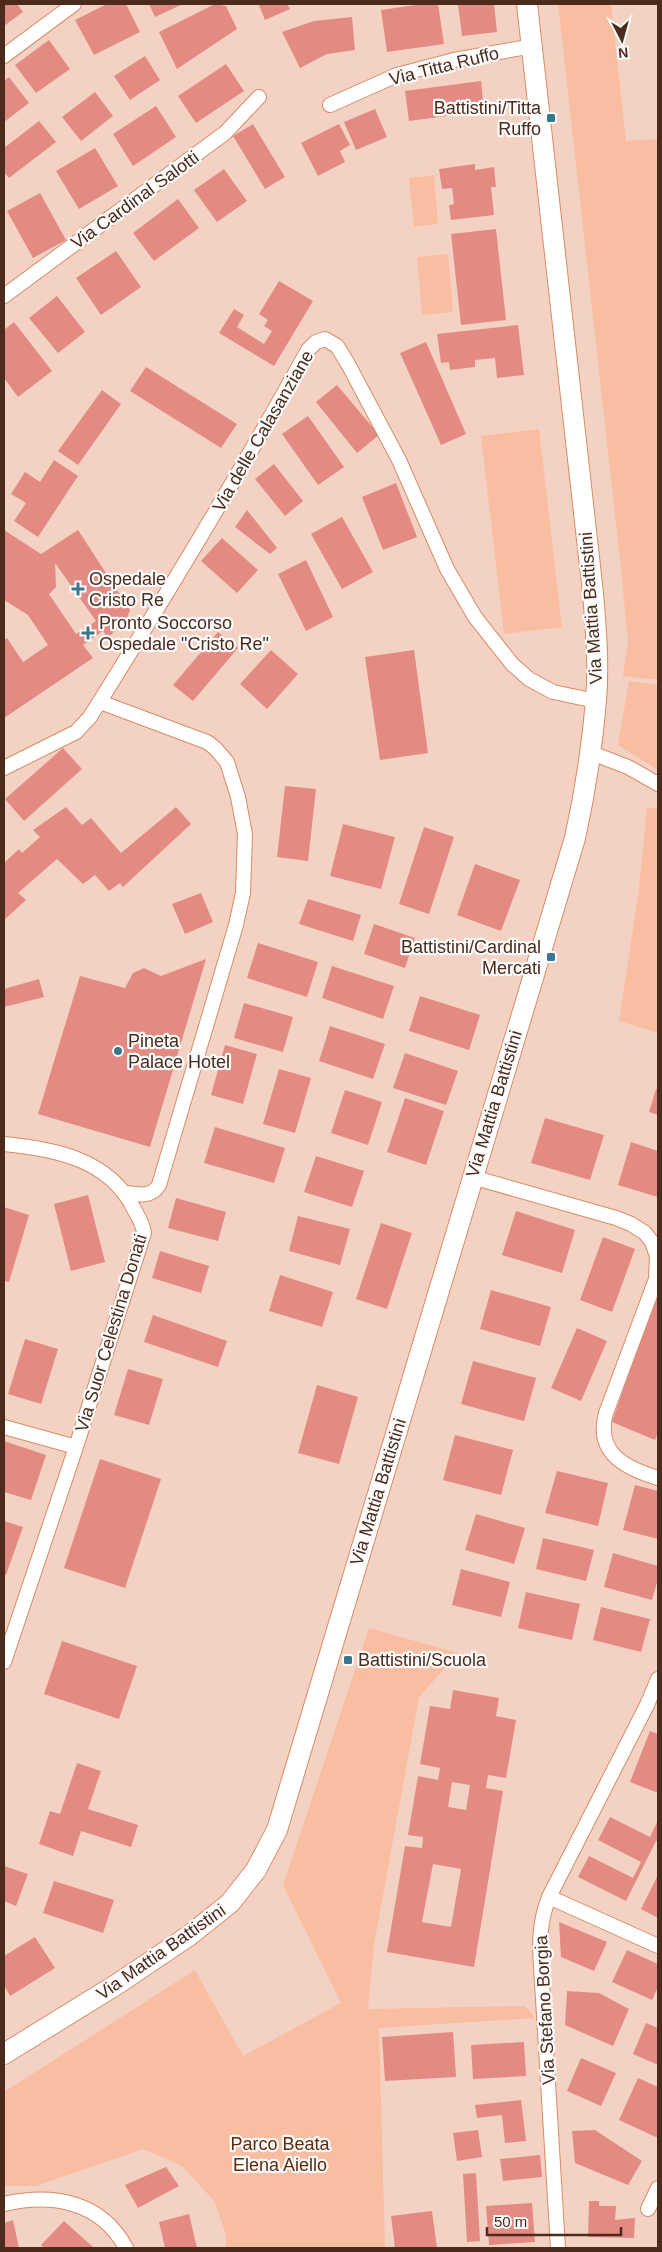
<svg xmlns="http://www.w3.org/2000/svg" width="662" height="2252" viewBox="0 0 662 2252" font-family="Helvetica,sans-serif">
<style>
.green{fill:#f9bda1}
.building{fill:#e38b83;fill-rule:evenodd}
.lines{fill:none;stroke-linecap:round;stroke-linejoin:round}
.street-casing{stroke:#d98b66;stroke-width:16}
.secondary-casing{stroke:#d98b66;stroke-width:22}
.street{stroke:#fff;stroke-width:14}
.secondary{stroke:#fff;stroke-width:20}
.poi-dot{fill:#3a778e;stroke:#fbfbfb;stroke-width:2}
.labels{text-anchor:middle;stroke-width:4.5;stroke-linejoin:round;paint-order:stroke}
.street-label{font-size:18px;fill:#4b2b1c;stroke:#fbfbfb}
.poi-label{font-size:18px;fill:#4b2b1c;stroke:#fbfbfb;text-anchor:start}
.park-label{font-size:18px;fill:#622a0c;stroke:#fbfbfb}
</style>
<rect width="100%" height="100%" fill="#f4d2c3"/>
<!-- green -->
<path class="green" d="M558,4H611L626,141L658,139V680L623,676L628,643L622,578Z
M434,175L438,224L414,227L409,178Z
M448,254L453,312L422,315L417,257Z
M539,429L562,627L504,634L481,436Z
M629,681L658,685V770L618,745Z
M647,807L658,809V1033L619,1021L639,889Z
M369,1628L472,1657L444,1669L419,1697L374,1945L368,2009L525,2006L535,2018L379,2028L385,2248H226V2235L215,2202L182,2166L143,2149L36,2186H4V2092L195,1970L243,2056L341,2003L283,1885Z"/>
<!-- building -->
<path class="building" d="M4,4H17L23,12L4,26Z
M107,4H126L140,32L94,55L75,20Z
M149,4H183L155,17Z
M215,4L226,6L237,29L177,69L159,32Z
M262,4H287L290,9L265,20L259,5Z
M423,4H438L444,44L387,52L381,10Z
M458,4H494L497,32L462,36Z
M352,17L355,50L327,54L300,68L282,32L314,21Z
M49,40L70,69L36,93L15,65Z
M145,56L160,80L130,100L114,76Z
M226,64L244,91L196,123L178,96Z
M9,77L29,103L4,122V81Z
M481,81L484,111L409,121L405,91Z
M95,92L113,116L81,141L62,117Z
M156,106L176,137L133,166L113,134Z
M375,109L387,137L356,150L344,122Z
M39,121L56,142L9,178L4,172V148Z
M253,124L285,177L265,189L233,136Z
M339,124L350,145L340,151L345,162L318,176L301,143Z
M95,148L118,186L79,209L56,171Z
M475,164V170L494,167L496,187H491L494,215L451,220L449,205L454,204L452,188L442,189L439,169Z
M224,169L247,201L217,222L194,190Z
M40,193L66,240L33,258L7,211Z
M178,199L199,228L154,261L133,233Z
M496,229L506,320L461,325L451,234Z
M116,251L141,287L101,315L76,278Z
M279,281L313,301L274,366L219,333L234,309L244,315L237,327L264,344L272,331L264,326L268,320L259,314Z
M57,296L85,332L58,353L29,318Z
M14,322L52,371L18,397L4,378V330Z
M518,325L524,375L497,378L495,358L475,360V367L450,370L449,362L441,363L437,334Z
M426,342L466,434L441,445L400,353Z
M146,367L237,424L221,448L130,391Z
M337,385L379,435L357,453L316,402Z
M102,390L121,404L78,465L58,451Z
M308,416L344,467L318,485L282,434Z
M54,460L78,476L38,537L14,521L26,503L11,494L25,472L40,482Z
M274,464L303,501L285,516L255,479Z
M396,483L417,537L383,550L362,497Z
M247,510L277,548L270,554L235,527Z
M342,517L373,572L342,589L311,534Z
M4,530L41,554L78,530L130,610L127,618L108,638L103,631L83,645L93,658L4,718V640L7,638L23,662L48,645L28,615L4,600ZM55,563L96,621L76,634L49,594L56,587Z
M222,538L258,570L237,593L201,561Z
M306,560L333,617L306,631L278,574Z
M218,632L238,648L193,701L173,685Z
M271,650L298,674L267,709L240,684Z
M414,650L428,753L380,760L365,657Z
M63,748L82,769L24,821L5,799Z
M285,786L316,789L308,861L277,857Z
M66,807L82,825L91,818L121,853L176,807L191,824L123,887L120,883L109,891L95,875L83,884L57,859L18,893L26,900L4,920V863L19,849L22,853L40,837L33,830Z
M343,824L395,837L381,889L330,876Z
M424,827L454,837L429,914L399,904Z
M475,864L520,880L501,931L457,915Z
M201,893L213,922L185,934L172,904Z
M308,899L361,915L353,941L299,924Z
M374,924L415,938L405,968L364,954Z
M258,943L318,962L307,997L247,978Z
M206,959L150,1147L38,1114L80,976L125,988L133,973L144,968L161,976Z
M332,966L394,986L383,1019L322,998Z
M39,979L44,997L4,1007V989Z
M420,996L480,1015L469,1050L409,1031Z
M244,1003L293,1017L283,1052L234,1038Z
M330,1026L385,1044L373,1079L319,1061Z
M225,1045L257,1054L243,1104L211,1095Z
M405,1053L458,1071L446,1105L393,1088Z
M279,1069L311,1078L295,1133L263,1124Z
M656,1089L658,1090V1115L649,1112Z
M345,1090L382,1102L368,1145L331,1133Z
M405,1098L444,1111L426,1165L387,1152Z
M545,1118L604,1135L590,1180L531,1163Z
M215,1127L285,1148L274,1183L204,1163Z
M631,1142L658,1151V1197L618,1185Z
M316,1156L364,1171L352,1207L304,1192Z
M88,1195L105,1262L71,1271L54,1204Z
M176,1198L226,1212L218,1241L168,1228Z
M4,1207L29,1215L9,1282L4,1281Z
M516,1211L575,1230L562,1273L502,1255Z
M298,1216L350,1229L340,1265L289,1251Z
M381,1223L412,1233L387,1309L356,1299Z
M603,1237L635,1249L612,1312L580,1300Z
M160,1251L209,1266L201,1293L152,1278Z
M280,1275L333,1292L322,1327L269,1311Z
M658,1289V1432L655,1440L612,1422Z
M491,1290L551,1307L540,1346L480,1329Z
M153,1315L227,1341L218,1367L144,1342Z
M577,1328L607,1341L581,1401L551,1388Z
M25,1339L58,1349L41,1404L8,1394Z
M473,1361L536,1378L524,1421L461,1404Z
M128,1369L163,1379L149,1425L114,1415Z
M317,1385L358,1397L339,1464L298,1453Z
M455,1435L513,1450L501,1495L443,1480Z
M4,1441L46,1455L31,1500L4,1492Z
M100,1459L161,1479L125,1588L64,1568Z
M557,1471L608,1483L598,1526L545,1513Z
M635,1485L658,1491V1539L623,1530Z
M476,1514L525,1528L514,1564L465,1550Z
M4,1521L23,1527L6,1575L4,1574Z
M543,1538L594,1550L586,1581L536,1569Z
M613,1553L658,1566V1579L652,1600L604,1587Z
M461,1569L510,1582L501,1617L452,1605Z
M526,1592L580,1604L572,1640L518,1628Z
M601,1607L650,1619L641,1652L593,1640Z
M62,1641L137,1666L119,1719L44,1694Z
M453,1690L499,1698L496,1716L516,1720L506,1778L488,1775L486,1788L503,1791L474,1967L387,1952L405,1846L422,1848L423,1837L408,1835L418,1776L438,1780L440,1768L420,1764L430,1706L450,1709ZM452,1782L470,1785L466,1810L448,1807ZM433,1864L461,1869L451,1927L422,1922Z
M650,1731L658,1734V1793L630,1782Z
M77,1763L101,1771L88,1809L138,1825L131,1847L81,1831L73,1856L39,1844L50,1811L60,1814Z
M610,1817L650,1837L658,1820V1842L656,1841L626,1901L578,1877L589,1856L633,1878L641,1862L598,1840Z
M4,1866L28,1874L16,1906L4,1901Z
M658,1875V1918L641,1909Z
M54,1881L114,1900L103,1933L43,1913Z
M559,1922L607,1942L594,1971L561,1957Z
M35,1937L55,1968L10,1996L4,1985V1956Z
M627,1950L658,1964V1987L652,2000L612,1982Z
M567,1991L599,1993L629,2009L613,2046L565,2025Z
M646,2023L658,2028V2065L633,2054Z
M453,2032L456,2077L385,2081L382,2037Z
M524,2042L526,2076L473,2079L471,2045Z
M581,2058L616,2073L601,2106L567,2091Z
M638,2078L658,2087V2138L619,2120Z
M521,2100L526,2141L505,2143L502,2115L477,2118L475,2105Z
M478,2130L482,2157L457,2161L453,2133Z
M595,2130L642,2161L628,2185L575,2163L572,2131Z
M540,2155L542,2177L503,2181L500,2159Z
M166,2167L179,2186L138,2208L125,2185Z
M476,2173L480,2241L467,2242L463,2174Z
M589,2201H599V2206H616L615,2220L635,2218L634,2238L588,2237Z
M532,2203L535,2242L489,2245L486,2206Z
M432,2211L437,2248H395L391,2216Z
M189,2214L197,2248H165L159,2222Z
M13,2220L19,2248H4V2223Z
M64,2221L94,2248H44L41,2245Z"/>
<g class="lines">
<!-- street casing -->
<g class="street-casing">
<path id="street" d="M4,56L74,4
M330,105L397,75L454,60L533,46
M4,296L225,133L259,97
M100,702L207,742L215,748L227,762L238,797L245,834L243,893L236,925L159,1185C152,1197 139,1195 126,1193
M589,752L628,767L658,784
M4,768L76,732L90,717C166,596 239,475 308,350L316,342L325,339L337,346L348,364L399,460L447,569L475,617L512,664L529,679L553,692L596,701
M4,1144C55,1149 109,1159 134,1209C138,1217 143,1224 144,1233L76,1447L4,1662
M472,1177L616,1218L631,1224L645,1233L652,1242L657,1256L656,1279L606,1413C595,1453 625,1468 658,1478
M4,1427L76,1447
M549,1897L658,1946
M4,2204C52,2193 101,2201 126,2248
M648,2209L658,2188
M558,2248L541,1966C539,1941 540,1920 549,1897L647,1705L658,1679"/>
</g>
<!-- secondary casing -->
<g class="secondary-casing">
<path id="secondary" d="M4,2054L119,1983L190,1935L230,1903L256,1870L277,1830L575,838C585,793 592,747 596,701C599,665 596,629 593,593L527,4"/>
</g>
<!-- street -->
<use href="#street" class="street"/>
<!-- secondary -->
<use href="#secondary" class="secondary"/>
</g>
<!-- markers -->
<g class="poi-dot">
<rect x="546" y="113" width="10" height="10" rx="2.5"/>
<path d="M75.5 581.5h5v5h5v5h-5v5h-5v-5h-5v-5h5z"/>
<path d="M85.5 625.5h5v5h5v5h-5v5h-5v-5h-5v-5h5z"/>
<rect x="546" y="952" width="10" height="10" rx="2.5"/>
<circle cx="118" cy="1051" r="5"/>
<rect x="343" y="1655" width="10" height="10" rx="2.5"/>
</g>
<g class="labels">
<!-- street labels -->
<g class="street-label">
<text transform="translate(444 66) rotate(-14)" y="6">Via Titta Ruffo</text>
<text transform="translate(135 200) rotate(-36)" y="6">Via Cardinal Salotti</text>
<text transform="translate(263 431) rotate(-60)" y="6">Via delle Calasanziane</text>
<text transform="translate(591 608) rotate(-94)" y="6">Via Mattia Battistini</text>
<text transform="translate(494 1104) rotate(-73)" y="6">Via Mattia Battistini</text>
<text transform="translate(111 1333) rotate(-73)" y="6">Via Suor Celestina Donati</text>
<text transform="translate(378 1492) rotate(-73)" y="6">Via Mattia Battistini</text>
<text transform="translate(161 1952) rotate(-35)" y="6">Via Mattia Battistini</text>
<text transform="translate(545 2010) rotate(-93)" y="6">Via Stefano Borgia</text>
</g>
<!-- poi labels -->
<g class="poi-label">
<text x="541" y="114" text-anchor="end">Battistini/Titta<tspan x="541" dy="21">Ruffo</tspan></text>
<text x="89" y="585">Ospedale<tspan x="89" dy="21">Cristo Re</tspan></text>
<text x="99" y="629">Pronto Soccorso<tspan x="99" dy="21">Ospedale "Cristo Re"</tspan></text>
<text x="541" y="953" text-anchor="end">Battistini/Cardinal<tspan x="541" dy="21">Mercati</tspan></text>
<text x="128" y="1047">Pineta<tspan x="128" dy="21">Palace Hotel</tspan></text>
<text x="358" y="1666">Battistini/Scuola</text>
</g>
<!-- park labels -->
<g class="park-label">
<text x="280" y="2150">Parco Beata<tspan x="280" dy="21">Elena Aiello</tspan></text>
</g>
</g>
<!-- border -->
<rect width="662" height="2252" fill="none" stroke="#4b2b1c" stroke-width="10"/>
<!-- north arrow -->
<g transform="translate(622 40) rotate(174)" stroke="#fbfbfb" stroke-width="4" paint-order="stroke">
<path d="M0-4L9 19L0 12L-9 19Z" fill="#4b2b1c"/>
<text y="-8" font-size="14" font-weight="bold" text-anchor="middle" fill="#4b2b1c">N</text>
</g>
<!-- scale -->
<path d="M487 2227v8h134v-8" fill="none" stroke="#4b2b1c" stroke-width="2.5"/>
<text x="494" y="2227" font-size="15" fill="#4b2b1c" stroke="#fbfbfb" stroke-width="4" paint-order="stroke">50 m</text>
</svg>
